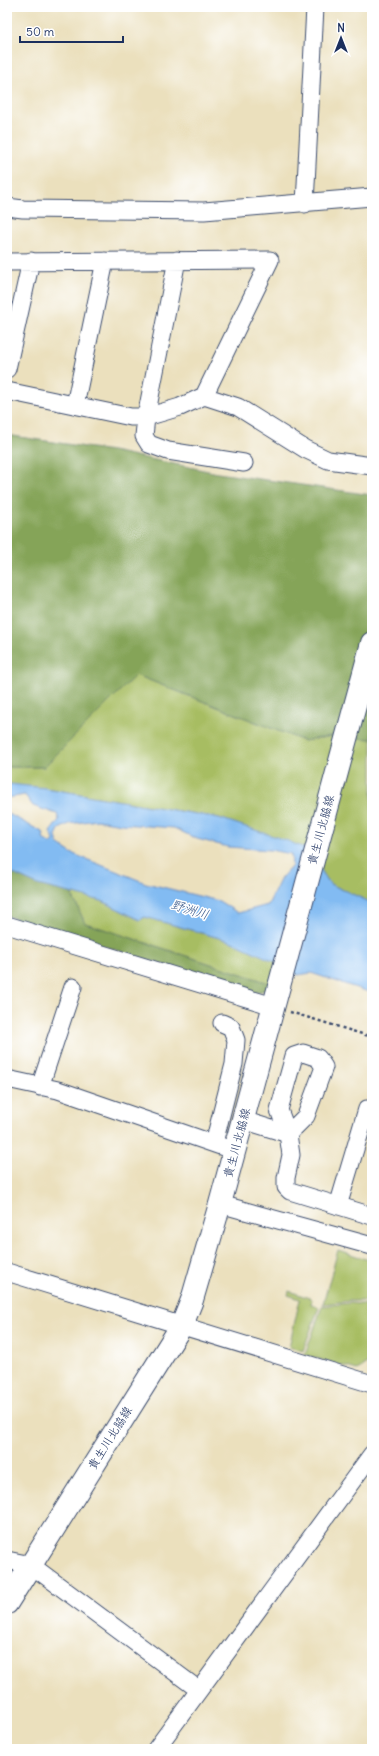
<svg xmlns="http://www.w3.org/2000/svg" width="379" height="1756" viewBox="0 0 379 1756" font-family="Delius,'Klee One',sans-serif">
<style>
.green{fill:#a7bd62;stroke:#617660}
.forest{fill:#85a458;stroke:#506a5b}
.water{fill:#82bbf2;stroke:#4e75a8;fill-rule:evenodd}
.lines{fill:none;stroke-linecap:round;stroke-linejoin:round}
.minor-casing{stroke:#3a4a6c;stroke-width:19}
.major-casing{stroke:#3a4a6c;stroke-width:24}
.path{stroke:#3a4a6c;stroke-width:2.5;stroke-dasharray:3 3;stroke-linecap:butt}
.minor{stroke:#fff;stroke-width:17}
.major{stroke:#fff;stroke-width:22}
.labels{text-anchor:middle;stroke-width:3;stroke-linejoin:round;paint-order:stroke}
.street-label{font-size:12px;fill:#1b2f5e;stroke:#fff}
.water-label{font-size:13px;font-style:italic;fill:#3a598a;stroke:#fff}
</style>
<rect width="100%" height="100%" fill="#fff"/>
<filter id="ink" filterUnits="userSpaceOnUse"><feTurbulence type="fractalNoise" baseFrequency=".025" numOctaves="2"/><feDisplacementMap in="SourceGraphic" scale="8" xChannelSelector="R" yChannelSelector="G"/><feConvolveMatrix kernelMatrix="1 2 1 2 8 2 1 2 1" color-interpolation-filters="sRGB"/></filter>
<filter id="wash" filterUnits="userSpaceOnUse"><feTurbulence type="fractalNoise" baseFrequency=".012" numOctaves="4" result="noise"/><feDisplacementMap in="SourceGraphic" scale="16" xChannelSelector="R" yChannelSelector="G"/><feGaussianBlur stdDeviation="0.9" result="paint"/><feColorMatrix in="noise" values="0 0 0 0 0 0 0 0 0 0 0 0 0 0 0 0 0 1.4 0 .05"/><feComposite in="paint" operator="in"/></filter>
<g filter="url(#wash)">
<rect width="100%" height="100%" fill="#ebe0bd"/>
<!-- green -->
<path class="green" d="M136,675L304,741L332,736L372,739V903L330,884L308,850L219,818L45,788L7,785V767H44Z
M71,893L102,901L140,920L145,917L230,941L278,963L272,984L85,923Z
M338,1250L372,1261V1301H350L323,1304Z
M289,1291L312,1299L311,1304L319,1307L303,1351L289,1347L300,1299L288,1295Z
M350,1303L372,1305V1361L357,1370L305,1355L322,1306Z"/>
<!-- forest -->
<path class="forest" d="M7,435L112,451L218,473L372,495V739L332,736L304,741L136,675L44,767H7Z
M7,871L38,885L71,893L85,923L272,984L266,990L254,993L7,916Z"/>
<!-- water -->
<path class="water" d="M10,784L45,788L219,818L288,841L308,850L330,884L372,903V993L311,973L298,975L278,963L230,941L145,917L140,920L102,901L38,885L7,871V813L44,833L43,839L51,844L54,840L50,832L59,820L57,814L33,806L25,795L7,798V785ZM97,820L122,824L174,828L197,839L228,847L270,850L291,854L292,866L281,878L268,905L238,913L219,901L146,883L71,853L58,844L56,836L59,829L69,824Z"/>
</g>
<g filter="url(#ink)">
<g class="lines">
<!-- minor casing -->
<g class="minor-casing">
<path id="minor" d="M305,204L315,7
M7,207L23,209L204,211L372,197
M177,260L146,417L144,436L149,444L168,451L244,463
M7,262L270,260L204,396L180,407L160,413L146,417H131L7,391
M7,369L31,261
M204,396L238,407L305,449L328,460L372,466
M75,405L105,261
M7,925L273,1006
M7,1079L58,1090L235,1151
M40,1087L73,987
M243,1120L288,1134
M288,1134L306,1116L324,1067L318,1058L303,1053L294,1056L279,1110L288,1134L291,1155L286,1178V1187L290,1191L372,1216
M214,1143L234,1064L236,1040L231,1027L222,1023
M220,1204L372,1246
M338,1206L367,1109L372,1110
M7,1272L372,1384
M7,1560L31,1565L199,1690
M156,1749L372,1454"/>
</g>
<!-- major casing -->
<g class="major-casing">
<path id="major" d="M7,1603L182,1325L192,1300L220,1204L372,643"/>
</g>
<!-- path -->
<path class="path" d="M290,1012L372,1037"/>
<!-- minor -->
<use href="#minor" class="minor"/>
<!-- major -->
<use href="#major" class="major"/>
</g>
</g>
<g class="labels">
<!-- street labels -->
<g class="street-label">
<text transform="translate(321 830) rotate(-75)" y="4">貴生川北脇線</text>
<text transform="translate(237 1143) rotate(-75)" y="4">貴生川北脇線</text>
<text transform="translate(110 1438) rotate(-58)" y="4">貴生川北脇線</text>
</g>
<!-- water labels -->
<g class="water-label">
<text transform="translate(190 909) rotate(17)" y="5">野洲川</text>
</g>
</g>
<!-- margin -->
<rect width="379" height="1756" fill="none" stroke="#fff" stroke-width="24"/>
<!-- north arrow -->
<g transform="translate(341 38)" stroke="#ffffff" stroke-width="3" paint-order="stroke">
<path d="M0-3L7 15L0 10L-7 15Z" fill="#1b2f5e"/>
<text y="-6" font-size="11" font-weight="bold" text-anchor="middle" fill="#1b2f5e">N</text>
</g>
<!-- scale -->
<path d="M20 36v6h103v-6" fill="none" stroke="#1b2f5e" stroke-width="2"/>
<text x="26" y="36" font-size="12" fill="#1b2f5e" stroke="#ffffff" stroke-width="3" paint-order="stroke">50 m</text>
</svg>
